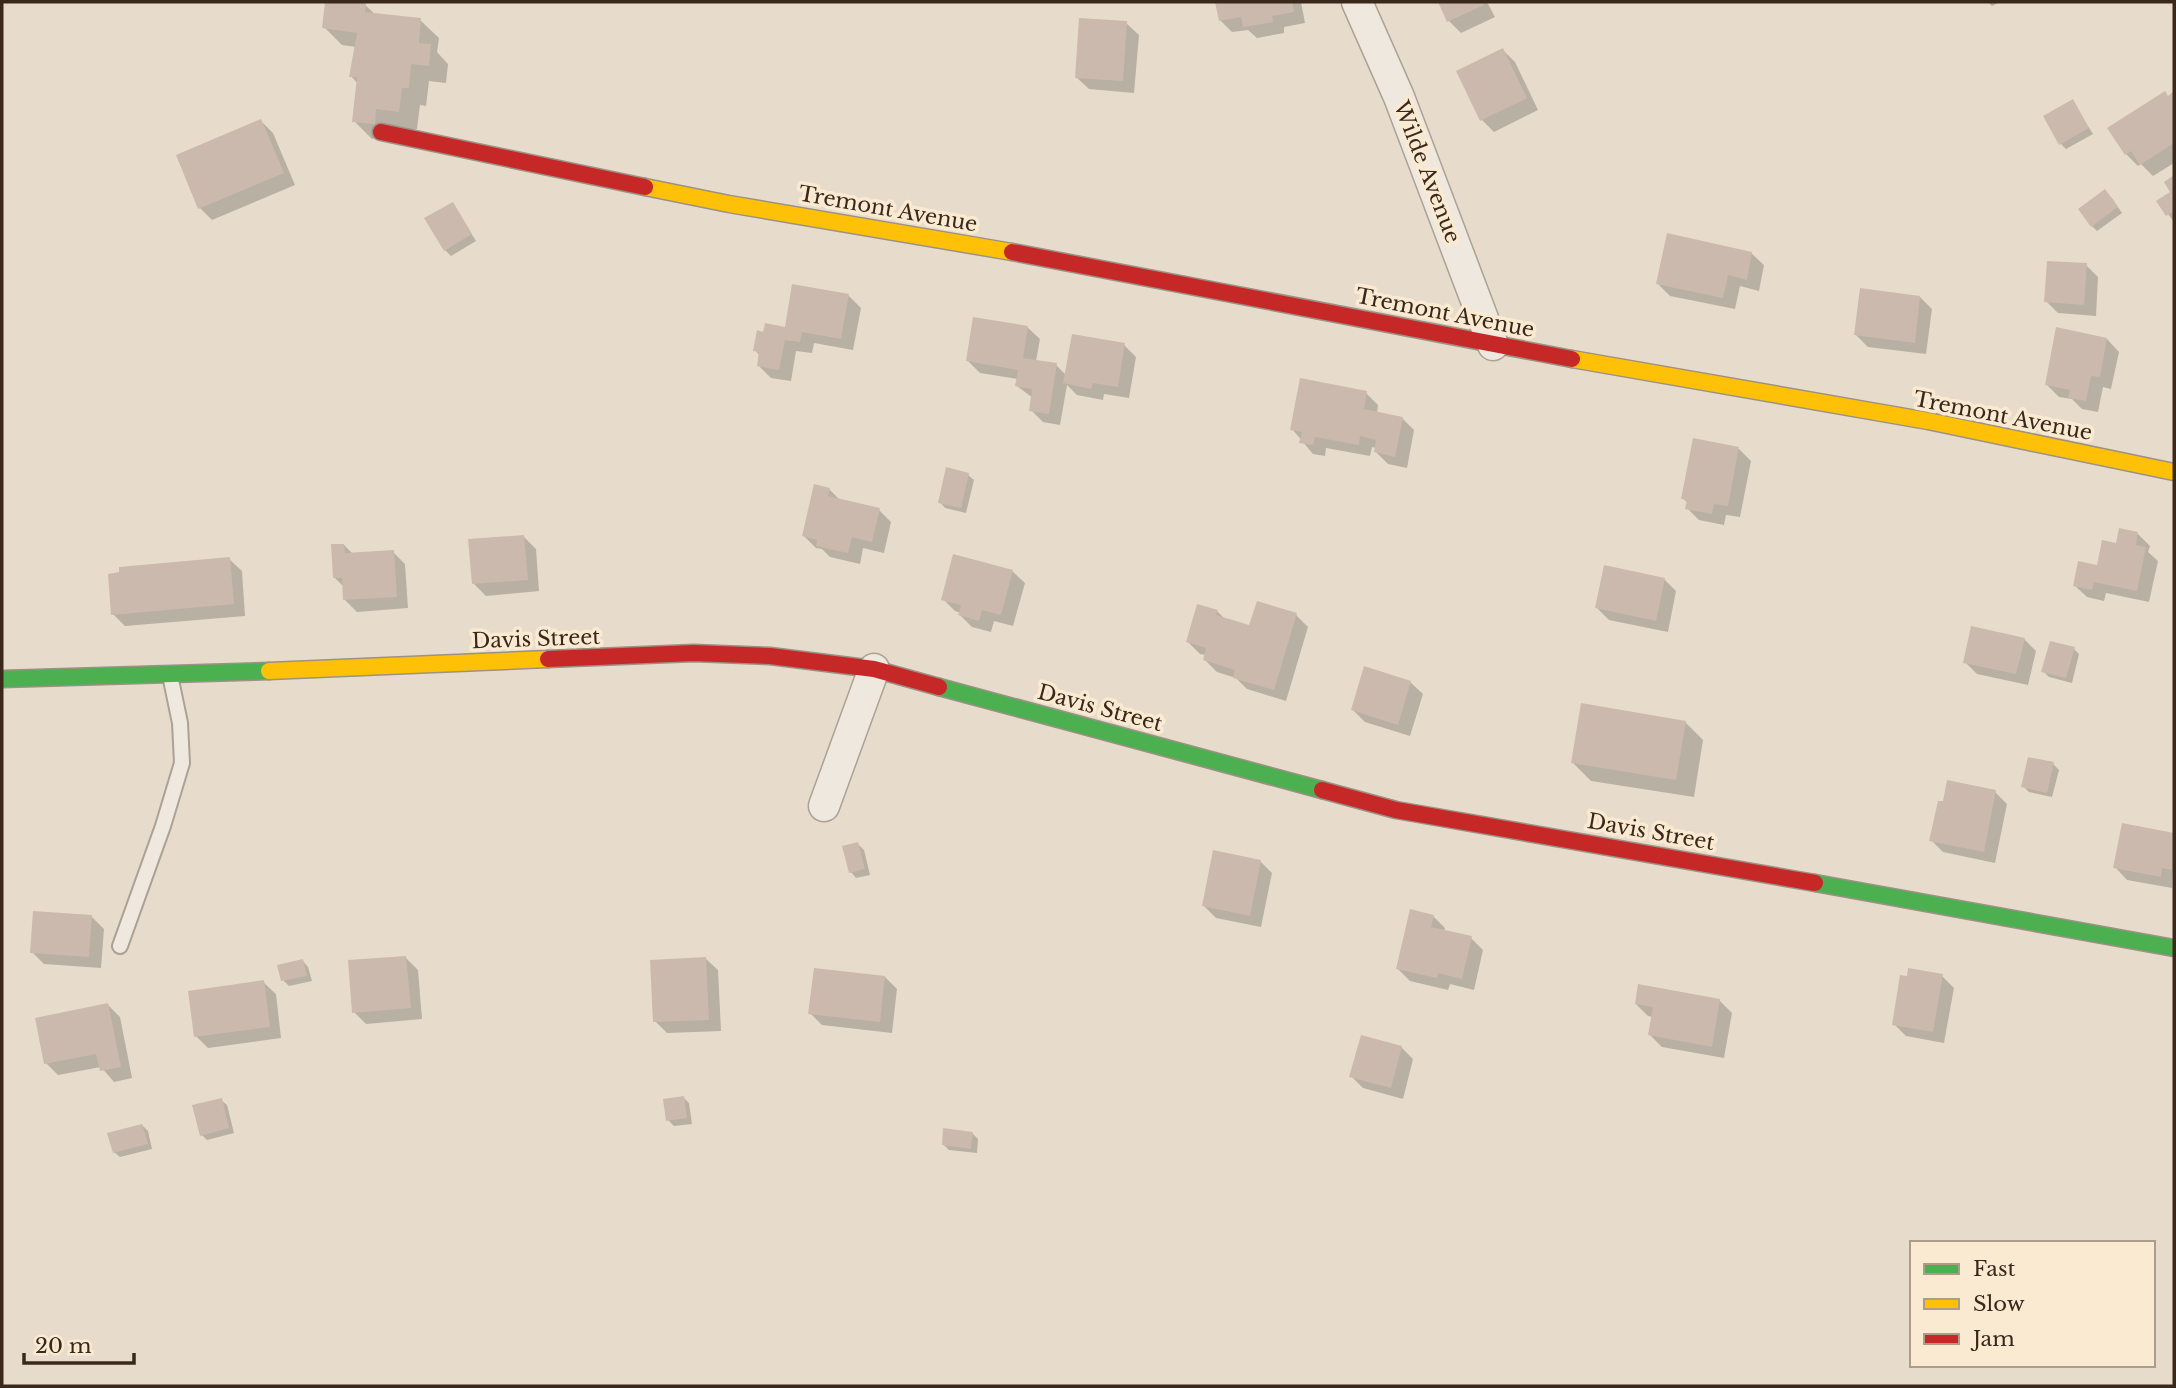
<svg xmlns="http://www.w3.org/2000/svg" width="2176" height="1388" viewBox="0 0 2176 1388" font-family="'Libre Baskerville',serif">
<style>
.shadow{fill:#0003}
.building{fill:#cbb9ad}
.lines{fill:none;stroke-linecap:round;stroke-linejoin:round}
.lane-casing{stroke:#aca195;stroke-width:18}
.street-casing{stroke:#aca195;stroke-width:33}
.fast-casing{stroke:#9c9185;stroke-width:19}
.slow-casing{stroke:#9c9185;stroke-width:19}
.jam-casing{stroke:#9c9185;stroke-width:19}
.lane{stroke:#eee8df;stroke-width:14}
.street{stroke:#eee8df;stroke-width:30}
.fast{stroke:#4caf50;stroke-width:16}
.slow{stroke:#ffc107;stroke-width:16}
.jam{stroke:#c62828;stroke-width:16}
.labels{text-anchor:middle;stroke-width:7;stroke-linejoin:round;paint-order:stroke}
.street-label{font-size:21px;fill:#3b281c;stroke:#f9ead1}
</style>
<rect width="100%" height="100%" fill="#e7dccc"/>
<!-- shadow -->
<path class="shadow" d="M327,2L365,5L376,15L420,20L439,38L437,52L448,64L446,83L429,81L426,106L420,105L417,129L372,139L354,121L358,84L351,76L356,47L342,45L324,27Z
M1217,2H1301L1305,23L1284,27V33L1257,38L1248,30L1232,32L1220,20Z
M1440,2H1487L1495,17L1461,33L1449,21Z
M1988,2H2000L1992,6Z
M1126,23L1139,35L1134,93L1089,89L1076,77Z
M1503,50L1515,62L1538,110L1494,132L1482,120Z
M2174,94V163L2153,176L2141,164L2138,166L2126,154L2168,97Z
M2072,101L2093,134L2066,149L2061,144Z
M261,121L273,133L295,185L212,220L200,208Z
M2174,177V222L2159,202L2172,192L2166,183Z
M2111,197L2122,213L2097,231L2092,226Z
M453,204L476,241L451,256L445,250Z
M1751,253L1764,265L1759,291L1740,286L1735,309L1670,296L1658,284Z
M2086,265L2098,277L2096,316L2058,313L2046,301Z
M849,296L861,308L853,350L814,343L812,353L796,351L791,381L771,378L759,366L760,356L755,350L765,334L786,329Z
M1920,297L1932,309L1926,354L1868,347L1856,335Z
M1027,327L1040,339L1036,361L1056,365L1066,375L1124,345L1136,357L1129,398L1104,394L1103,400L1077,395L1067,385L1060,425L1043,422L1031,410L1033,398L1017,386L1018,379L980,373L968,361Z
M2107,339L2119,352L2111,389L2103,387L2098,412L2082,409L2072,399L2059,397L2047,385Z
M1366,393L1378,405L1377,413L1402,418L1414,430L1407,468L1388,464L1376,452V448L1372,447L1370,456L1326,448L1325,456L1313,454L1292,429Z
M1739,449L1751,461L1740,517L1726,515L1724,525L1699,520L1687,508L1688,503L1683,498Z
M968,475L974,480L966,513L945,508L940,502Z
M815,486L830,490L840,500L879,510L891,522L884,553L863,548L860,564L830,557L822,549L816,548L804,536Z
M2138,534L2150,546L2148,552L2158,561L2149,602L2106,593L2104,601L2087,597L2074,585L2099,567L2117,545Z
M524,537L536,549L539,591L486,596L474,584Z
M344,545L353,554L393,552L405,564L408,608L357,612L345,600L344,587L335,578Z
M229,559L242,571L245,616L125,626L113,614Z
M1012,571L1025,583L1013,626L994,621L991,632L972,627L960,615L961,613L955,611L943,599Z
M1664,579L1676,591L1668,632L1609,620L1597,608Z
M1217,611L1225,619L1251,627L1296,615L1308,627L1286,701L1247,689L1236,678L1217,672L1205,660L1206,655L1200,654L1188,642Z
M2024,639L2036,651L2028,685L1977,674L1965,662Z
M2074,649L2079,654L2072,683L2049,677L2043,671Z
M1410,682L1423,694L1410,736L1365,722L1353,710Z
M1685,722L1703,740L1694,797L1591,781L1573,763Z
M2053,764L2059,770L2052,797L2029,792L2023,786Z
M1995,792L2007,804L1995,863L1943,852L1931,840Z
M2123,825L2174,835L2172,888L2127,880L2115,867Z
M858,844L864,850L870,875L856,878L851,872Z
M1260,861L1272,873L1261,927L1216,918L1204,906Z
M1433,916L1445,928L1444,932L1471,938L1483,950L1474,990L1450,984L1448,990L1410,981L1398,969Z
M92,917L104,929L101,968L44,964L32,952Z
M405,957L418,970L422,1019L366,1024L354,1012Z
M705,958L718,970L721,1031L667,1033L655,1021Z
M303,961L308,967L312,981L289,986L283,980Z
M1942,976L1954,988L1944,1043L1906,1036L1894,1024Z
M885,977L897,989L892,1033L822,1025L810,1013Z
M263,982L276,994L281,1038L208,1048L196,1036Z
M1719,1000L1732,1013L1724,1058L1662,1047L1650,1035L1653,1017L1648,1016L1636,1004Z
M108,1005L120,1017L132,1078L114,1082L101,1067L58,1075L46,1063Z
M1401,1047L1413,1059L1403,1099L1363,1088L1351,1076Z
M683,1097L689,1103L692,1124L674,1126L668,1120Z
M221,1100L227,1105L234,1133L207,1140L202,1135Z
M142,1125L148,1131L152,1149L120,1157L114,1152Z
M973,1134L978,1139L977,1153L949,1150L943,1144Z"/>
<!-- building -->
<path class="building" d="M325,2L366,3L365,12L421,18L419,43L431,44L429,66L411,64L409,88H402L399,112L376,109L375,124L352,122L357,77H349L357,33L322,28Z
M1215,2H1292L1294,12L1272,16L1273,22L1243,27L1241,17L1219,21Z
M1438,2H1482L1484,5L1447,22Z
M1079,18L1127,21L1123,81L1075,78Z
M1503,48L1527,98L1480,121L1456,71Z
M2165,91L2168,96L2174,91V143L2140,165L2131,151L2125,155L2107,128Z
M2073,99L2089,128L2059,145L2043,116Z
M261,119L284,173L198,209L176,155Z
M2174,175V211L2166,216L2156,201L2170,192L2164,182Z
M2105,189L2118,207L2091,227L2078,209Z
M453,202L472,234L444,251L424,218Z
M1667,233L1752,252L1747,280L1728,275L1723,298L1656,284Z
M2047,261L2087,263L2084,305L2044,302Z
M792,284L849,294L841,339L802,332L800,342L785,340L779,370L757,366L759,352L753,351L757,330L763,332L765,323L785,327Z
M1860,288L1920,296L1915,343L1854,335Z
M973,317L1028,326L1023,358L1057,363L1049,414L1029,411L1032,389L1015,386L1018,370L966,361Z
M2056,327L2107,338L2100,377L2091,376L2086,401L2068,398L2070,390L2045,385Z
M1072,334L1125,343L1118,387L1093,383L1091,389L1063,383Z
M1300,378L1367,391L1364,409L1403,417L1395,457L1374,452L1376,440L1360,436L1359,445L1315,437L1313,445L1299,443L1302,432L1290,430Z
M1693,438L1739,447L1728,506L1714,504L1712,514L1685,509L1687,500L1681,499Z
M946,467L969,473L961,508L938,503Z
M814,484L830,488L828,496L880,508L872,542L852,537L848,553L816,546L817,540L802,536Z
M2119,528L2138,532L2136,545L2146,547L2137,591L2094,582L2092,590L2073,586L2078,561L2097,565L2102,540L2116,543Z
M524,535L528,580L472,584L468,539Z
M331,544H344L345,553L394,550L397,597L343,600L342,578H333Z
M953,554L1013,570L1001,615L982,610L979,621L958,615L961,605L941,600Z
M230,557L234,604L111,615L108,574L119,572V567Z
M1604,565L1665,578L1656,621L1595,608Z
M1257,601L1297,613L1274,690L1233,678L1235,670L1203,660L1206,648L1186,642L1197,604L1218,610L1216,615L1249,625Z
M1971,626L2025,638L2016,674L1963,663Z
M2050,641L2075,647L2066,678L2041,672Z
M1364,666L1411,681L1398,725L1351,710Z
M1581,703L1686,721L1676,780L1571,763Z
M2028,757L2054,762L2047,793L2021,787Z
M1947,780L1996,790L1984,852L1929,841L1938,801H1943Z
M2122,823L2174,833V870L2162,868L2161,877L2113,868Z
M858,842L865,869L849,873L842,846Z
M1213,850L1261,860L1250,916L1202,906Z
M1410,909L1434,915L1431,927L1472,936L1462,979L1438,973L1437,978L1396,969Z
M33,911L92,915L89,957L30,953Z
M406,956L411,1008L352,1013L348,960Z
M706,957L709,1020L653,1022L650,960Z
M303,959L307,976L281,981L277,965Z
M814,968L885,976L880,1022L808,1014Z
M1908,968L1943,974L1933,1032L1892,1025L1900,975L1907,976Z
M264,980L270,1027L194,1037L188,991Z
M1638,984L1720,999L1712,1047L1648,1035L1653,1007L1635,1004Z
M108,1003L121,1067L100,1071L96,1054L44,1064L35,1018Z
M1361,1035L1402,1046L1391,1088L1349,1077Z
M684,1096L687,1118L666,1121L663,1099Z
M222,1098L229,1128L200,1136L192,1105Z
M142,1124L148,1144L113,1153L107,1133Z
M943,1128L973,1132L971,1149L942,1145Z"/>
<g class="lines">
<!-- lane casing -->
<g class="lane-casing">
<path id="lane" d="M120,946L163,826L182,763L180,723L170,675"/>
</g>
<!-- street casing -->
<g class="street-casing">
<path id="street" d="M1357,2L1399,97L1493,345
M824,806L874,669"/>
</g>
<!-- fast casing -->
<g class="fast-casing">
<path id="fast" d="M2,679L269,671
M939,687L1322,790
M1815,883L2174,948"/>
</g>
<!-- slow casing -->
<g class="slow-casing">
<path id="slow" d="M645,187L729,204L1012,252
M1572,359L1928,421L2174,472
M269,671L548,659"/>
</g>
<!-- jam casing -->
<g class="jam-casing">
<path id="jam" d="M381,132L645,187
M1012,252L1572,359
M548,659L694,653L770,656L874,669L939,687
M1322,790L1396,810L1815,883"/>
</g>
<!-- lane -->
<use href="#lane" class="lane"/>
<!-- street -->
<use href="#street" class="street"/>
<!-- fast -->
<use href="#fast" class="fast"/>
<!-- slow -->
<use href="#slow" class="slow"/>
<!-- jam -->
<use href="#jam" class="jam"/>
</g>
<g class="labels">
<!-- street labels -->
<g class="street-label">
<text transform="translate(1427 172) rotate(69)" y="7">Wilde Avenue</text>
<text transform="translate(888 209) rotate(10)" y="7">Tremont Avenue</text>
<text transform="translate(1445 313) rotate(11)" y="7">Tremont Avenue</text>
<text transform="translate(2003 416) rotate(11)" y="7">Tremont Avenue</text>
<text transform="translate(536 639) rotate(-2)" y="7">Davis Street</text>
<text transform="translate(1100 708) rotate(15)" y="7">Davis Street</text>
<text transform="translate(1651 832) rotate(10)" y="7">Davis Street</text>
</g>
</g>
<!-- border -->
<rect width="2176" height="1388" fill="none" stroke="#3b281c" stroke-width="7"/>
<!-- legend -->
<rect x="1910" y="1241" width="245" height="126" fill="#f9ead1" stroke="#ad9c89" stroke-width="2"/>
<rect x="1924" y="1264" width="35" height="10" fill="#4caf50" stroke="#ad9c89" stroke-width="2"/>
<text x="1973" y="1276" font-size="21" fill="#3b281c">Fast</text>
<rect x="1924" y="1299" width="35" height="10" fill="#ffc107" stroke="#ad9c89" stroke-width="2"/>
<text x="1973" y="1311" font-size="21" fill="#3b281c">Slow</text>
<rect x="1924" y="1334" width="35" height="10" fill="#c62828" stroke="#ad9c89" stroke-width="2"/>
<text x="1973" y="1346" font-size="21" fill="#3b281c">Jam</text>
<!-- scale -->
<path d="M24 1353v10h110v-10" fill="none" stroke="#3b281c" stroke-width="3.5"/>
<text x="35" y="1353" font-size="21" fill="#3b281c" stroke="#f9ead1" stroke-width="5" paint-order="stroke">20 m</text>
</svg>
